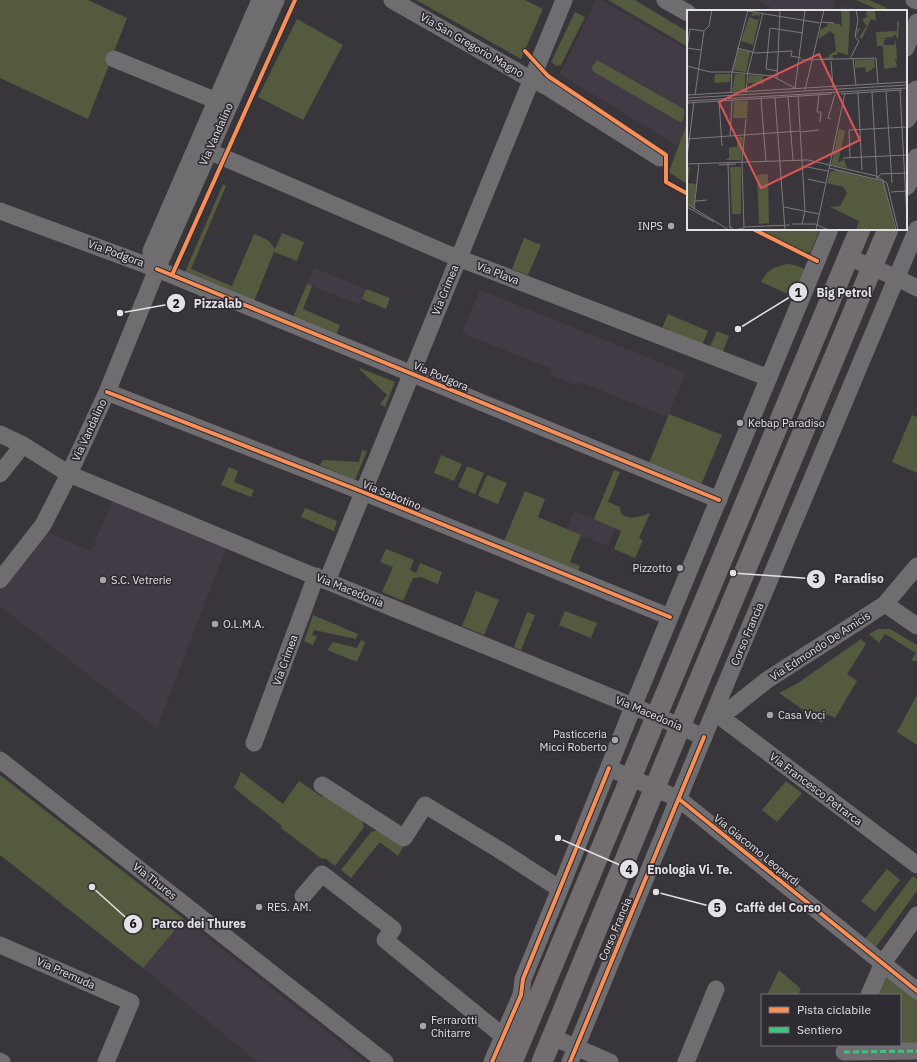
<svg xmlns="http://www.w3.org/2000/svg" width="917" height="1062" viewBox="0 0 917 1062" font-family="'IBM Plex Sans',sans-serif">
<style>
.built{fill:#423a45}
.green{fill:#535a3d}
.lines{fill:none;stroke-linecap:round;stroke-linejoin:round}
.minor{stroke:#6f6d70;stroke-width:17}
.major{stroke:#736d6f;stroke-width:21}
.quiet{stroke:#40c37c;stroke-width:3;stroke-dasharray:6 3;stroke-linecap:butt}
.cycleway-casing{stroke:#2f2b32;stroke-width:6}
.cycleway{stroke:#f78f57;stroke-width:4}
.poi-dot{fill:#a8a5aa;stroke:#2f2b32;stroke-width:1.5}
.labels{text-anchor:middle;stroke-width:3.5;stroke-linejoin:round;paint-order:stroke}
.street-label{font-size:11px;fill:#e4e1e6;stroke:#2f2b32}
.poi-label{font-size:11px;fill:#e4e1e6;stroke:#2f2b32;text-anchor:start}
.inset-road{fill:none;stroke:#7d7a7f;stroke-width:1}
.view{fill:#da5658;fill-opacity:0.15;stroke:#da5658;stroke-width:2}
.inset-edge{fill:none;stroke:#e4e1e6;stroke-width:2}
.leader{fill:none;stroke:#e4e1e6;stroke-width:1.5}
.callout-dot{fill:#e4e1e6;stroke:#2f2b32;stroke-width:1.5}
.mark-label{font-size:12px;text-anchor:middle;font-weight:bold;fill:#111}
.callout-label{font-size:12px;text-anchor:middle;font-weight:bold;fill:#e4e1e6;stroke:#2f2b32;stroke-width:3.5;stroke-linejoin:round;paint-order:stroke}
</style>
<rect width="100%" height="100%" fill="#39363b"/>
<!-- built -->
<path class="built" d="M596,0H601L688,50V120L678,146L560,74Z
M758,0H834L835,10L842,7L855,8L854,11H777Z
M314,268L366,289L360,305L307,284Z
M480,290L686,373L667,417L580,382L578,386L550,375L552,369L462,333Z
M115,495L228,543L157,728L0,606V583L42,530L91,551Z
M574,511L615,528L608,546L567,530Z
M184,919L365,1062H258L143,968Z"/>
<!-- green -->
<path class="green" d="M0,0H88L127,18L88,119L0,78Z
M416,0H525L543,9L521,59Z
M608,0H635L688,32V47Z
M856,0H869L887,8L885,11H881Z
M575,12L585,17L561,65L557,66L551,62Z
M297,19L343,45L303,120L258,97Z
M597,60L684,109V117L682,122L678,121L594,72L591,68Z
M688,120V185L669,172Z
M223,184L226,186L191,269L232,286L254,234L268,240L275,249L282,233L304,242L297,261L274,252L254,301L185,272Z
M751,229H820L810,253L767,239Z
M524,238L541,245L528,275L512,269Z
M789,264L798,266L806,270L795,297L761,282C766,270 777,265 789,264Z
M307,284L312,286L303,309L340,325L336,335L293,317Z
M366,289L390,298L386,309L362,299Z
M668,314L708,331L701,348L670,334L671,331L665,328L663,332L661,331Z
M717,331L729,336L721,356L708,351Z
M360,368L395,382L385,407L380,404L387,395L360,370Z
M669,414L722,435L701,485L649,463Z
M912,415L917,417V473L892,462Z
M362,450L367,451L355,480L320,465L323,460L359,462Z
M441,455L462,464L454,481L434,473Z
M467,466L484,473L475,494L458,487Z
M229,467L238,471L234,482L254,490L251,497L221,485Z
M614,470L620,472L608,502L620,507L621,514C631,520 640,517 650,513L639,538L643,540L635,558L614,549L621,531L594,519Z
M487,475L507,483L498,504L478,496Z
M525,491L545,499L538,517L581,535L570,562L580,566L578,572L504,541Z
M305,508L337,521L334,531L301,517Z
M386,549L414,560L410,570L416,573L420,563L442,572L438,584L421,577L413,578L403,601L382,592L393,567L380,562Z
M476,591L499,600L484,635L462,626Z
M565,611L597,623L591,638L559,625Z
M527,612L535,615L521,650L514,647Z
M313,615L358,634L356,639L314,630L312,635L317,636L313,645L304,641Z
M878,629H890L917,645V661H911L916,653L885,634L879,643L869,634Z
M861,639L866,644L847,674L857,681L835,718L828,714L822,723L779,693L798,683Z
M361,640L365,642L357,662L327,650L333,642L357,648Z
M917,695V745L897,732Z
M241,772L283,804L299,781L322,797L324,794L362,819L364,827L335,866L325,858L322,859L281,828L282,826L234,788Z
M0,775L184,919L143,968L0,855Z
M786,781L802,793L777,822L762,810Z
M378,830L403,847L398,856L381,843H379L351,878L341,870L371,832Z
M887,869L900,880L875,912L861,901Z
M913,876L917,879V891L876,947L865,939Z
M883,963L917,991V1048L900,1045V995H869Z
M779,970L801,989L798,995H767Z"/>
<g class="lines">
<!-- minor -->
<path class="minor" d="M392,0L523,75L549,88L660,158
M665,0L688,13
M914,0L917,1
M906,48L917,22
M114,59L217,101
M197,146L448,254L769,378
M0,211L157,269L719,500
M848,257L897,278L917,288
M157,269L152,260L151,251L260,0
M107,392L363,492L670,617
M0,434L23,445L69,474L297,569L633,706L704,737
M0,474L23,445
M0,580L43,525L69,474L107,392L157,269L276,0
M327,581L564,0
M885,604L917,626
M714,712L917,865
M714,712L732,708L767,680L856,623L885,604L917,566
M254,743L316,576
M0,760L385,1062
M609,768L679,799L917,991
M322,785L404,838L425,805L498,849L560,889
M303,896L322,874L393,929L385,940L503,1036
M0,945L131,1002L106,1062
M869,995L883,963L917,915
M552,1037L610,1062
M844,1052L917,1051
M0,1061L2,1062
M492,1062L521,995L523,979L560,889L637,697L830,229
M570,1062L714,712L917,229
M686,1062L716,989"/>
<!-- major -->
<path class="major" d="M906,118L917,91
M906,185L917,159
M512,1062L860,229
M542,1062L684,717L888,229"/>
<!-- quiet -->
<path class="quiet" d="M844,1052L917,1051"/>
<!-- cycleway casing -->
<g class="cycleway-casing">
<path id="cycleway" d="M525,51L548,76L666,155V182L688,194
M753,229L817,261
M157,269L719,500
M172,275L295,0
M107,392L363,492L670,617
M679,799L917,991
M492,1062L521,995L523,979L609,768
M570,1062L704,737"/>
</g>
<!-- cycleway -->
<use href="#cycleway" class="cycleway"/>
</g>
<!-- markers -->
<g class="poi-dot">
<circle cx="671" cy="226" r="4"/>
<circle cx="740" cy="423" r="4"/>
<circle cx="680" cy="568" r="4"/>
<circle cx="103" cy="580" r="4"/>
<circle cx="215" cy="624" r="4"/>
<circle cx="770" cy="715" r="4"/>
<circle cx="615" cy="740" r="4"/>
<circle cx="259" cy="907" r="4"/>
<circle cx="423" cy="1026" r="4"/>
</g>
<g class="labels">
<!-- street labels -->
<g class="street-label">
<text transform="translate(472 45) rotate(30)" y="4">Via San Gregorio Magno</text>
<text transform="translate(216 134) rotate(-66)" y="4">Via Vandalino</text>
<text transform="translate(116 253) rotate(20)" y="4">Via Podgora</text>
<text transform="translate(498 273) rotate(21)" y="4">Via Plava</text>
<text transform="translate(445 290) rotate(-68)" y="4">Via Crimea</text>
<text transform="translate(441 376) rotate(23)" y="4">Via Podgora</text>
<text transform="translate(89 430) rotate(-65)" y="4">Via Vandalino</text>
<text transform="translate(392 495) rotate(22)" y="4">Via Sabotino</text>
<text transform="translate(350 590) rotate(22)" y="4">Via Macedonia</text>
<text transform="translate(747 634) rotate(-67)" y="4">Corso Francia</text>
<text transform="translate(820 646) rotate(-33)" y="4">Via Edmondo De Amicis</text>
<text transform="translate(285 660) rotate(-70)" y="4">Via Crimea</text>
<text transform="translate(649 713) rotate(23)" y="4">Via Macedonia</text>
<text transform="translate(816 789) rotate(37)" y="4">Via Francesco Petrarca</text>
<text transform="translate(757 850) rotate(39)" y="4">Via Giacomo Leopardi</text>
<text transform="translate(155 881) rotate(38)" y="4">Via Thures</text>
<text transform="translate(615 929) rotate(-67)" y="4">Corso Francia</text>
<text transform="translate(66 973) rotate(24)" y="4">Via Premuda</text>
</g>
<!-- poi labels -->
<g class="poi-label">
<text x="663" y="230" text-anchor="end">INPS</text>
<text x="748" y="427">Kebap Paradiso</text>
<text x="672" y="572" text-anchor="end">Pizzotto</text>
<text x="111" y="584">S.C. Vetrerie</text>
<text x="223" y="628">O.L.M.A.</text>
<text x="778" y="719">Casa Voci</text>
<text x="607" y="738" text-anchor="end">Pasticceria<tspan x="607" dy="13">Micci Roberto</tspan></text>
<text x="267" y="911">RES. AM.</text>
<text x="431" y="1024">Ferrarotti<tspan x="431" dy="13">Chitarre</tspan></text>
</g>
</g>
<!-- overview -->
<g transform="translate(687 10)">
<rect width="220" height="220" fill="#39363b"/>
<path d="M154,0H162L163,5L161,45L151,42L150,45H146V49H133L142,47V45L149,41L147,24L143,21L132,29L133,20L140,16L141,13L152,14L155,17ZM180,0H188L189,11L184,9L175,29L169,26L171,18L173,19L170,26L172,27L180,16L175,10L181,6L179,4ZM65,3L73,4L66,35L54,31L62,7L71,10L72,5L64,6ZM210,11H212L211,30L208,24L206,27L193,28L200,29L197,30V35H207L209,30L210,50L208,48L210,57L197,59L196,36H190L189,22L210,21ZM51,39L63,42L59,62L46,60ZM187,49L188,57L181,62H179L178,57L168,58V50ZM28,64H44L43,72L27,73ZM48,64H58V80L45,81ZM62,65L76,66L77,74L61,73ZM47,91H61L60,108H54L53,120L54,108H46ZM152,119L158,121L151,153L157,149L160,158L144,155ZM50,127H56L54,150H38L42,148V137H50ZM1,157H3L1,173L9,174L7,198L0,194ZM43,157H54V204H45ZM150,160L196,172L208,220H169L172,211L143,197L153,196L160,183L156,177L140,173L143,162ZM81,164L82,213L72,214L70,165Z" fill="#535a3d"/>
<path class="inset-road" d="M54,0L133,13M134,12L147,13M0,38L3,19L17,21M0,38L14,40M50,38L69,43L105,41L104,46L114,48M163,49L172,31L168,27L171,10L169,0M166,49L169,76M114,50L189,48L191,74M144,51L146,78M0,56L23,62H45M91,61L79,59L83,18L116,23M45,62L85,66L108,78M90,68L93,0M108,79L118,0M118,80L137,0M213,80L220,210M199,81L205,173M44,82L45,62L61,0M171,82L175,160M185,82L190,169L193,165M59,83L61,61L76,3M154,84L215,80M0,85L220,72M8,85L17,21L22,16L25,0M111,85L118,201L115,214M132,85L130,102H134L133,112M101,87L106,150M0,88L220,75M88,88L98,220M74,89L79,152M0,91L220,78M32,91L35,136M0,93L145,84M144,109L141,108L148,84M114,122L132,120M43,126L45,91M0,129L113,121M0,147L7,92M156,148L220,145M163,148L162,120L220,117M41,153L43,220M0,154L121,150L189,166L200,173L211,220M32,155L49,154M115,156L141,161M142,158L196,171L209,220M193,164L220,163M121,169L138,173M204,182L220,181M8,191L20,190M0,194L42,220M0,197L27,212M97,197L132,204M7,199L12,154M105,214H128L142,220M43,216L47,220L57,218L55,152L59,109M57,217L103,215M129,220L158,83"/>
<path class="view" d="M132,44L173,130L74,178L32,92Z"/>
<rect width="220" height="220" class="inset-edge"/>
</g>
<!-- callouts -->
<path class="leader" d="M738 329L798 292M120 313L176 303M733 573L816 579M558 838L629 869M656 892L717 908M92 887L133 924"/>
<g class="callout-dot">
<circle cx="738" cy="329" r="4"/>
<circle cx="120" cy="313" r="4"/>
<circle cx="733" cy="573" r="4"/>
<circle cx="558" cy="838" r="4"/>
<circle cx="656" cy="892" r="4"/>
<circle cx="92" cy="887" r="4"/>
<circle cx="798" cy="292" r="10"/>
<circle cx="176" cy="303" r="10"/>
<circle cx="816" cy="579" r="10"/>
<circle cx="629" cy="869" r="10"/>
<circle cx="717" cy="908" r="10"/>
<circle cx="133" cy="924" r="10"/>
</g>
<g class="mark-label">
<text x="798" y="297">1</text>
<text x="176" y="308">2</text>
<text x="816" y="583">3</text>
<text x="629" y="874">4</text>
<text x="717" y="912">5</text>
<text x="133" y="928">6</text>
</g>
<g class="callout-label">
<text x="844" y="297">Big Petrol</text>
<text x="218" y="308">Pizzalab</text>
<text x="859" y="583">Paradiso</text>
<text x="690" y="874">Enologia Vi. Te.</text>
<text x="778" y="912">Caffè del Corso</text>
<text x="199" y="928">Parco dei Thures</text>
</g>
<!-- legend -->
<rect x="761" y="994" width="140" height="52" fill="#2f2b32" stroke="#77747a"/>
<rect x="769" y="1007" width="20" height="6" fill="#f78f57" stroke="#77747a"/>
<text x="797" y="1014" font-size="12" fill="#e4e1e6">Pista ciclabile</text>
<rect x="769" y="1027" width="20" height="6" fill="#40c37c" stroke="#77747a"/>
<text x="797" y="1034" font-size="12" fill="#e4e1e6">Sentiero</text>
</svg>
